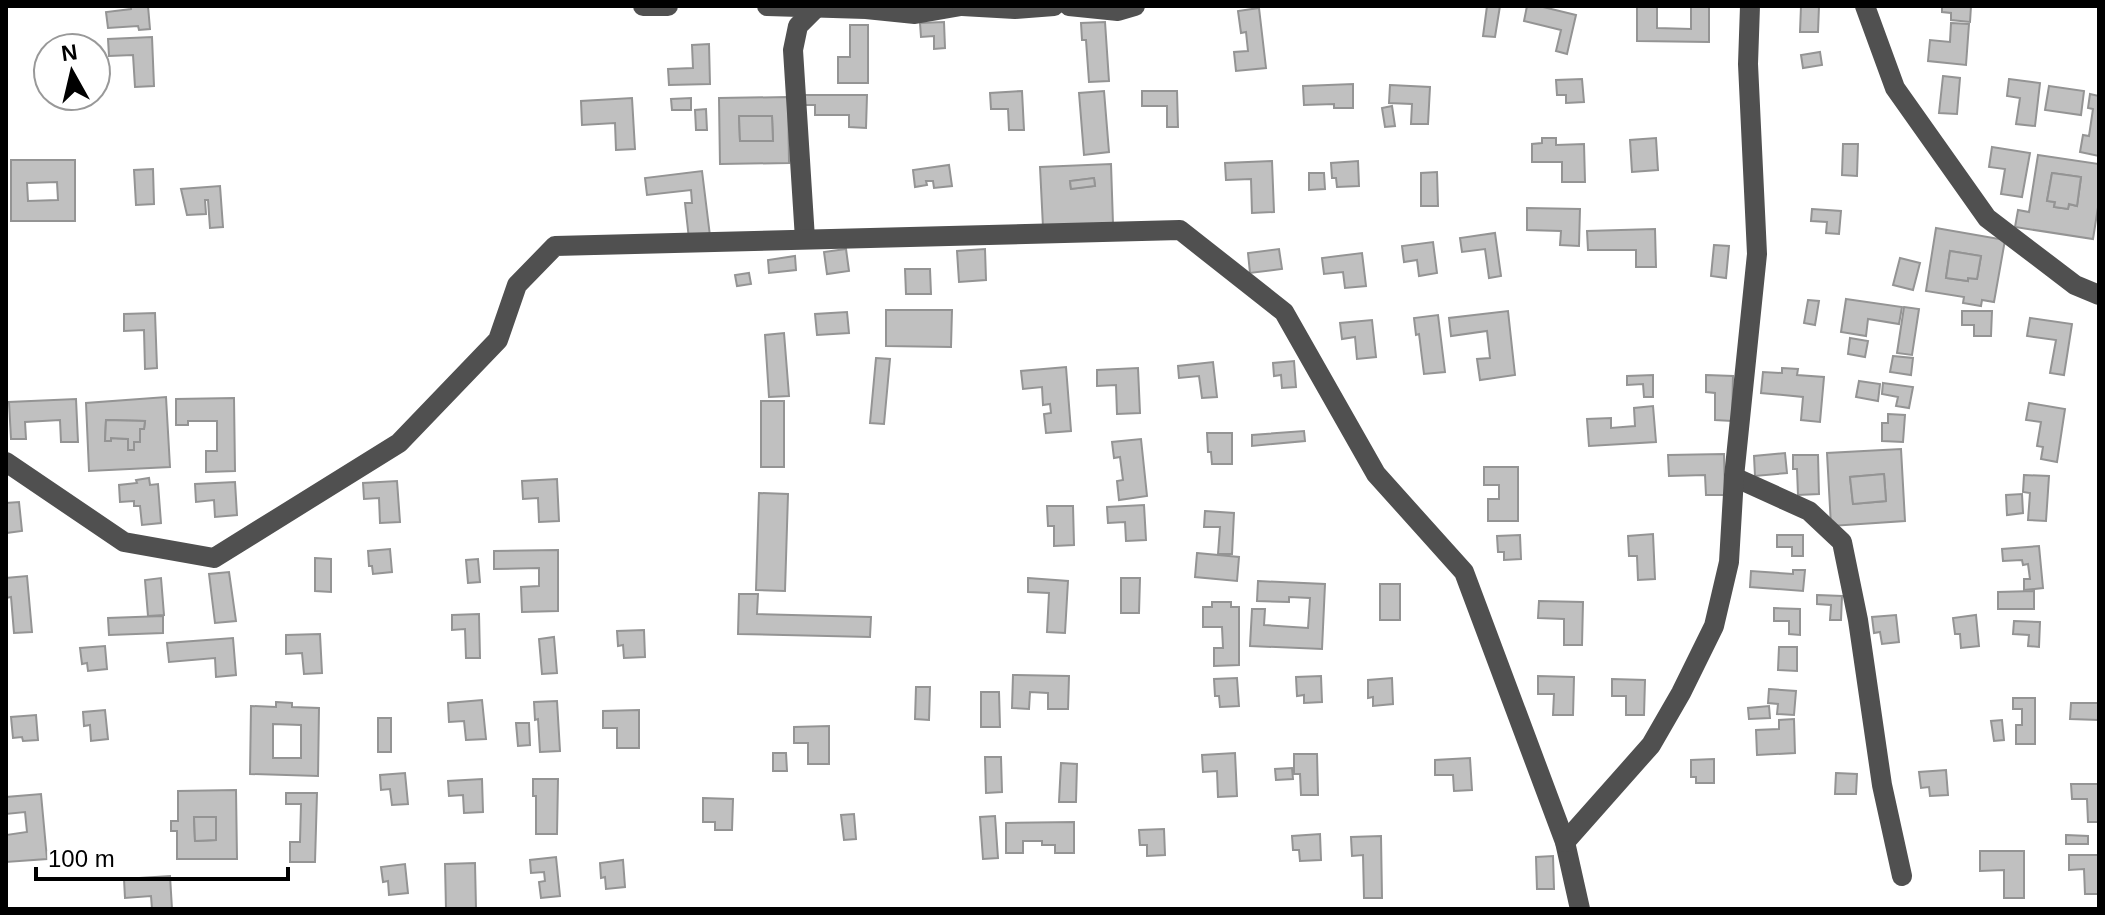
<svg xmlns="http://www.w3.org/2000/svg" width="2105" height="915" font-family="Arial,sans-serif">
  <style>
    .building { fill: #c0c0c0; stroke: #949494; stroke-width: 2; fill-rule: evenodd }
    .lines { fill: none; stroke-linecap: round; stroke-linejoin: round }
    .minor { stroke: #505050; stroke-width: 20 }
  </style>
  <rect width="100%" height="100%" fill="#fff"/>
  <!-- building -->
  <g class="building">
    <path d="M 131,6 L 148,6 L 150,29 L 139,30 L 138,26 L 108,28 L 106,12 L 131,9 Z"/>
    <path d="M 1487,6 L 1500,6 L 1495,37 L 1483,36 Z"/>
    <path d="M 1527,6 L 1539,6 L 1576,15 L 1567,54 L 1556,51 L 1561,30 L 1524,21 Z"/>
    <path d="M 1637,6 L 1657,6 L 1657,28 L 1691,29 L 1691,6 L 1709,6 L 1709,42 L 1637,41 Z"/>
    <path d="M 1801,6 L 1819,6 L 1818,32 L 1800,32 Z"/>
    <path d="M 1942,6 L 1971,6 L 1970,22 L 1951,20 L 1951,13 L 1942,12 Z"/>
    <path d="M 1259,8 L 1266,68 L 1236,71 L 1234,52 L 1248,51 L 1246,32 L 1241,33 L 1238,11 Z"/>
    <path d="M 944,22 L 945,48 L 934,49 L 934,36 L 921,37 L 920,23 Z"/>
    <path d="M 1105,22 L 1109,81 L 1089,82 L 1086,40 L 1082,40 L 1081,23 Z"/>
    <path d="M 1951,23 L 1969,24 L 1966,65 L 1928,61 L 1930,40 L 1950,42 Z"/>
    <path d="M 850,25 L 868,25 L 868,83 L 838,83 L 838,57 L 850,57 Z"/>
    <path d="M 152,37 L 154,86 L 135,87 L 133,55 L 109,56 L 108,39 Z"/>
    <path d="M 709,44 L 710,84 L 669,85 L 668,69 L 693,68 L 692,45 Z"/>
    <path d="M 1820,52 L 1822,65 L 1803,68 L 1801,55 Z"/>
    <path d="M 1943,76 L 1960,78 L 1957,114 L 1939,113 Z"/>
    <path d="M 1582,79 L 1584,102 L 1566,103 L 1566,95 L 1557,95 L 1556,80 Z"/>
    <path d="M 2009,79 L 2040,83 L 2035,126 L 2016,124 L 2020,98 L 2007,96 Z"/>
    <path d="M 1353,84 L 1353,108 L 1334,108 L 1334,104 L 1304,105 L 1303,86 Z"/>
    <path d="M 1390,85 L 1430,87 L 1428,124 L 1411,124 L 1412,104 L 1389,103 Z"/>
    <path d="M 2049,86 L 2084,91 L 2081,115 L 2045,110 Z"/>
    <path d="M 1022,91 L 1024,130 L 1009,130 L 1008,109 L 991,109 L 990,93 Z"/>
    <path d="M 1104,91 L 1109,152 L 1084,155 L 1079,93 Z"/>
    <path d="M 1142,91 L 1177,91 L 1178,127 L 1167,127 L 1167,106 L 1142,106 Z"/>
    <path d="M 2090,94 L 2099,96 L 2099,156 L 2080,152 L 2083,135 L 2089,136 L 2093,109 L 2088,108 Z"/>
    <path d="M 804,95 L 867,95 L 866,128 L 849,127 L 849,115 L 815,115 L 815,105 L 804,105 Z"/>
    <path d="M 788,97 L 789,163 L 720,164 L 719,98 ZM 739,116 L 772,116 L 773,141 L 740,141 Z"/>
    <path d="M 632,98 L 635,149 L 616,150 L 615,123 L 582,125 L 581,101 Z"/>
    <path d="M 691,98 L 691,110 L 672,110 L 671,99 Z"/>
    <path d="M 1392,106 L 1395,126 L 1385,127 L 1382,108 Z"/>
    <path d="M 706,109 L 707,130 L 696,130 L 695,110 Z"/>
    <path d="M 739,116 L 772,116 L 773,141 L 740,141 Z"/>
    <path d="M 1542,138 L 1556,138 L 1556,145 L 1584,144 L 1585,182 L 1562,182 L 1562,162 L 1532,162 L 1532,144 L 1542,143 Z"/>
    <path d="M 1656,138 L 1658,170 L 1632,172 L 1630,140 Z"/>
    <path d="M 1843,144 L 1858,144 L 1857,176 L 1842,175 Z"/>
    <path d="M 1992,147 L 2030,153 L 2022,197 L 2001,194 L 2005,169 L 1989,167 Z"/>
    <path d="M 2038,155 L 2099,164 L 2099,201 L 2093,239 L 2015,227 L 2018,210 L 2029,212 ZM 2052,173 L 2081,177 L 2077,206 L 2069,204 L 2068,209 L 2054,207 L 2055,202 L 2047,201 Z"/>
    <path d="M 11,160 L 75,160 L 75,221 L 11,221 ZM 57,182 L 58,200 L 28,201 L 27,183 Z"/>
    <path d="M 1272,161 L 1274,212 L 1252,213 L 1251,179 L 1226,180 L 1225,163 Z"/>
    <path d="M 1358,161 L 1359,186 L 1337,187 L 1336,178 L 1332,178 L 1331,163 Z"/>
    <path d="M 1111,164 L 1113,224 L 1043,227 L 1040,167 ZM 1094,178 L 1095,186 L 1071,189 L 1070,181 Z"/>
    <path d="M 949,165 L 952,186 L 934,188 L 933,181 L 926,181 L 927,185 L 915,187 L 913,170 Z"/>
    <path d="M 153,169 L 154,204 L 136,205 L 134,170 Z"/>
    <path d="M 702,171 L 710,236 L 689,239 L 685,203 L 692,203 L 691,190 L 647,195 L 645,178 Z"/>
    <path d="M 1437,172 L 1438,206 L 1421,206 L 1421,173 Z"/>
    <path d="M 1309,173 L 1324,173 L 1325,189 L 1309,190 Z"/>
    <path d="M 2052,173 L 2081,177 L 2077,206 L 2069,204 L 2068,209 L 2054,207 L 2055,202 L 2047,201 Z"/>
    <path d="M 1094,178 L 1095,186 L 1071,189 L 1070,181 Z"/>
    <path d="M 220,186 L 223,227 L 210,228 L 208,200 L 205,200 L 206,214 L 187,215 L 181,189 Z"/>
    <path d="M 1527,208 L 1580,209 L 1579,246 L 1560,245 L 1561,231 L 1527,230 Z"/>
    <path d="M 1812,209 L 1841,211 L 1839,234 L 1826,233 L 1827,222 L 1811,221 Z"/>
    <path d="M 1936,228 L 2005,240 L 1994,302 L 1982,300 L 1981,306 L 1963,303 L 1964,297 L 1926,291 ZM 1950,251 L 1981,256 L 1977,279 L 1968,278 L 1968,281 L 1946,278 Z"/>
    <path d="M 1655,229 L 1656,267 L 1636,267 L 1636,250 L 1588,250 L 1587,231 Z"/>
    <path d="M 1495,233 L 1501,276 L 1489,278 L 1485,249 L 1462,252 L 1460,238 Z"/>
    <path d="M 1433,242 L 1437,273 L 1419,276 L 1417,260 L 1404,262 L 1402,246 Z"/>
    <path d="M 1714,245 L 1729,246 L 1726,278 L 1711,276 Z"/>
    <path d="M 846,249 L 849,271 L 827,274 L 824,252 Z"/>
    <path d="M 985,249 L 986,280 L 959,282 L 957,251 Z"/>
    <path d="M 1279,249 L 1282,269 L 1250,273 L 1248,253 Z"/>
    <path d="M 1950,251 L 1981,256 L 1977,279 L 1968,278 L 1968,281 L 1946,278 Z"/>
    <path d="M 1362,253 L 1366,286 L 1345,288 L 1343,272 L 1324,274 L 1322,258 Z"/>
    <path d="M 795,256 L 796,270 L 769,273 L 768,260 Z"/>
    <path d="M 1900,258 L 1920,263 L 1913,290 L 1893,285 Z"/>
    <path d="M 905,269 L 930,269 L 931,294 L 906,294 Z"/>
    <path d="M 749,273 L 751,284 L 737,286 L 735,275 Z"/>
    <path d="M 1846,299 L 1902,307 L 1899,324 L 1868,319 L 1866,336 L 1841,332 Z"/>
    <path d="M 1808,300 L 1819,301 L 1815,325 L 1804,323 Z"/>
    <path d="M 1904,307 L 1919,309 L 1912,355 L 1897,353 Z"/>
    <path d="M 886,310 L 952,310 L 951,347 L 886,346 Z"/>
    <path d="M 1508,311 L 1515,375 L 1480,380 L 1477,359 L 1490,358 L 1487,331 L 1451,336 L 1449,318 Z"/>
    <path d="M 1962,311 L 1992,311 L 1991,336 L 1974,336 L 1974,325 L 1962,325 Z"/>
    <path d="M 847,312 L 849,333 L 817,335 L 815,314 Z"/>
    <path d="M 155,313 L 157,368 L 145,369 L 144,330 L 124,331 L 124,314 Z"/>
    <path d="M 1438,315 L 1445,372 L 1424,374 L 1419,334 L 1416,335 L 1414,318 Z"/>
    <path d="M 2030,318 L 2072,324 L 2064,375 L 2050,373 L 2056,340 L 2027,336 Z"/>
    <path d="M 1372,320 L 1376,357 L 1357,359 L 1355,337 L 1342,339 L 1340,323 Z"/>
    <path d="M 784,333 L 789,396 L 769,397 L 765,335 Z"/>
    <path d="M 1850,338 L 1868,341 L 1865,357 L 1848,354 Z"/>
    <path d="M 1893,356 L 1913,358 L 1911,375 L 1890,372 Z"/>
    <path d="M 876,358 L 890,359 L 884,424 L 870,423 Z"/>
    <path d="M 1294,361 L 1296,387 L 1282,388 L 1281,375 L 1274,376 L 1273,363 Z"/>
    <path d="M 1213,362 L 1217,397 L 1202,398 L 1199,376 L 1179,378 L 1178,366 Z"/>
    <path d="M 1066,367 L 1071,431 L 1046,433 L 1044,414 L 1051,413 L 1050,404 L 1043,405 L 1042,387 L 1023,389 L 1021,371 Z"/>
    <path d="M 1138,368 L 1140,413 L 1117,414 L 1116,385 L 1097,386 L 1097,370 Z"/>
    <path d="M 1782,368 L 1798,369 L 1797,375 L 1824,377 L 1820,422 L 1801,420 L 1803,397 L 1761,393 L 1763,372 L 1782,373 Z"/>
    <path d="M 1653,375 L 1653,397 L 1644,397 L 1643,384 L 1627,385 L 1627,376 Z"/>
    <path d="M 1706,375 L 1733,376 L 1732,421 L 1715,420 L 1715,393 L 1706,392 Z"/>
    <path d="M 1859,381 L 1880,384 L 1878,401 L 1856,397 Z"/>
    <path d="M 1883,383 L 1913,387 L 1909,408 L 1896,406 L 1898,397 L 1882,394 Z"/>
    <path d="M 166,397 L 170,467 L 89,471 L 86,403 ZM 106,420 L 145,421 L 144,429 L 140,429 L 140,442 L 134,442 L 134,450 L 128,450 L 128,439 L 111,438 L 111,441 L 105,441 Z"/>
    <path d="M 234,398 L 235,471 L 206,472 L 206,451 L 217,451 L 217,421 L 188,421 L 188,425 L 176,425 L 176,399 Z"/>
    <path d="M 76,399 L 78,442 L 61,442 L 60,420 L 25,422 L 26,439 L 11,439 L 9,402 Z"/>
    <rect x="761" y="401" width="23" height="66"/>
    <path d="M 2029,403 L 2065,409 L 2057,462 L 2041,459 L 2043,447 L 2037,446 L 2041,422 L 2026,420 Z"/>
    <path d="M 1653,406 L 1656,442 L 1589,446 L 1587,419 L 1611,418 L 1611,428 L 1635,426 L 1634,408 Z"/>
    <path d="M 1888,414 L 1905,415 L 1903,442 L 1882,441 L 1882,423 L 1888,423 Z"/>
    <path d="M 106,420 L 145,421 L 144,429 L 140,429 L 140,442 L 134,442 L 134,450 L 128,450 L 128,439 L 111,438 L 111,441 L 105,441 Z"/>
    <path d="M 1304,431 L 1305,441 L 1252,446 L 1252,435 Z"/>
    <path d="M 1207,433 L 1232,433 L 1232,464 L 1212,464 L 1211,452 L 1208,452 Z"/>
    <path d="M 1141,439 L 1147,496 L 1119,500 L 1117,481 L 1123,480 L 1120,457 L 1114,458 L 1112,442 Z"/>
    <path d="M 1901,449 L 1905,521 L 1831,526 L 1827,453 ZM 1884,474 L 1886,501 L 1853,504 L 1850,477 Z"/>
    <path d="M 1785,453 L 1787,473 L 1755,476 L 1754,456 Z"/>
    <path d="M 1724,454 L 1725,495 L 1706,495 L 1705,475 L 1669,476 L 1668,455 Z"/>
    <path d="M 1793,455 L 1818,455 L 1819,494 L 1798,495 L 1797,469 L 1793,469 Z"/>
    <path d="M 1484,467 L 1518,467 L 1518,521 L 1488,521 L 1488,499 L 1499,499 L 1499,485 L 1484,485 Z"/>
    <path d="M 1884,474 L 1886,501 L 1853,504 L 1850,477 Z"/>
    <path d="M 2024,475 L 2049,476 L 2046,521 L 2028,520 L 2030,493 L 2023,492 Z"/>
    <path d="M 149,478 L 150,485 L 158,484 L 161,523 L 142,525 L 140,506 L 134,506 L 134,501 L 120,502 L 119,485 L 137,483 L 136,480 Z"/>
    <path d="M 557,479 L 559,521 L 539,522 L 538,498 L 523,499 L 522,481 Z"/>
    <path d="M 397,481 L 400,522 L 380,523 L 379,498 L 364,499 L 363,483 Z"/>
    <path d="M 235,482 L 237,515 L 215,517 L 214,500 L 196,502 L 195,484 Z"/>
    <path d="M 759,493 L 788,494 L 785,591 L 756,590 Z"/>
    <path d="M 2022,494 L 2023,513 L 2007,515 L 2006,495 Z"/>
    <path d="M 19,502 L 22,531 L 6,533 L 6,503 Z"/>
    <path d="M 1144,505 L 1146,540 L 1126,541 L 1125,522 L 1108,523 L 1107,507 Z"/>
    <path d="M 1047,506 L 1073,506 L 1074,545 L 1054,546 L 1054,526 L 1048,526 Z"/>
    <path d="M 1205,511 L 1234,513 L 1232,554 L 1218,554 L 1220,527 L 1204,527 Z"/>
    <path d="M 1653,534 L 1655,579 L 1638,580 L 1637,556 L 1629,556 L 1628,536 Z"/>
    <path d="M 1520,535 L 1521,559 L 1504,560 L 1504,552 L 1498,552 L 1497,536 Z"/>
    <path d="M 1777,535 L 1803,535 L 1803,556 L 1792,556 L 1792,547 L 1777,547 Z"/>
    <path d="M 2039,546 L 2043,588 L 2024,590 L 2024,579 L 2030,579 L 2028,564 L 2023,565 L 2022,560 L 2003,561 L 2002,549 Z"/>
    <path d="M 390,549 L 392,572 L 373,574 L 372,566 L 369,566 L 368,551 Z"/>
    <path d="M 558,550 L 558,611 L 522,612 L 521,587 L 539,586 L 539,568 L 494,569 L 494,551 Z"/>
    <path d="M 1197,553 L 1239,557 L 1237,581 L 1195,577 Z"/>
    <path d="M 315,558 L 331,559 L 331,592 L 315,591 Z"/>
    <path d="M 478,559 L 480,582 L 468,583 L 466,560 Z"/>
    <path d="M 1793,570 L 1805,570 L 1803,591 L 1750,587 L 1751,571 L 1793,574 Z"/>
    <path d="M 229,572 L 236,621 L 215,623 L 209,574 Z"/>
    <path d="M 27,576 L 32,632 L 14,633 L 11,597 L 6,598 L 6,578 Z"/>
    <path d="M 161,578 L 164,615 L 148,616 L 145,580 Z"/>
    <path d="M 1028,578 L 1068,581 L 1065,633 L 1047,632 L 1049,593 L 1028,592 Z"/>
    <path d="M 1121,578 L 1140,578 L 1139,613 L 1121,613 Z"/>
    <path d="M 1258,581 L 1325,584 L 1322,649 L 1250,646 L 1252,609 L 1265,609 L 1264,625 L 1308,628 L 1310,598 L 1289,597 L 1289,602 L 1257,601 Z"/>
    <rect x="1380" y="584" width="20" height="36"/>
    <path d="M 2034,591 L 2034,609 L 1998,609 L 1998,592 Z"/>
    <path d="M 739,594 L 758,594 L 757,614 L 871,617 L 870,637 L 738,634 Z"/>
    <path d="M 1817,595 L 1842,596 L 1841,620 L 1830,620 L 1831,605 L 1817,604 Z"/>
    <path d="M 1539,601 L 1583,602 L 1582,645 L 1564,645 L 1564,619 L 1538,618 Z"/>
    <path d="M 1212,602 L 1231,602 L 1231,607 L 1239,607 L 1239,665 L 1214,666 L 1214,648 L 1223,648 L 1222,627 L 1203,627 L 1203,607 L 1212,607 Z"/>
    <path d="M 1774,608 L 1800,609 L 1800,635 L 1789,634 L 1789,621 L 1774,621 Z"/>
    <path d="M 479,614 L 480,658 L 466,658 L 465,629 L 452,630 L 452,615 Z"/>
    <path d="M 1896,615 L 1899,642 L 1882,644 L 1880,632 L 1874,633 L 1872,617 Z"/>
    <path d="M 1976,615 L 1979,646 L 1961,648 L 1960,634 L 1955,634 L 1953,618 Z"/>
    <path d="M 163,616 L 163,633 L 109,635 L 108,618 Z"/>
    <path d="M 2014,621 L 2040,622 L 2039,647 L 2028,646 L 2029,635 L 2013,634 Z"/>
    <path d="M 644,630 L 645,657 L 624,658 L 623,645 L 618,646 L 617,631 Z"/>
    <path d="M 320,634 L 322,673 L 304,674 L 302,653 L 286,654 L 286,635 Z"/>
    <path d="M 554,637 L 557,673 L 542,674 L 539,639 Z"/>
    <path d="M 233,638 L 236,675 L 216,677 L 215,658 L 169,662 L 167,643 Z"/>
    <path d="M 105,646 L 107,669 L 88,671 L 87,663 L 82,664 L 80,648 Z"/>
    <path d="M 1779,647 L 1797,647 L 1797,671 L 1778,670 Z"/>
    <path d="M 1013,675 L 1069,676 L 1068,709 L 1048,709 L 1048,693 L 1030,692 L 1029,709 L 1012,708 Z"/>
    <path d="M 1321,676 L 1322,702 L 1304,703 L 1304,695 L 1297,696 L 1296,677 Z"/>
    <path d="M 1538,676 L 1574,677 L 1573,715 L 1553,715 L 1554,694 L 1538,694 Z"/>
    <path d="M 1237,678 L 1239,706 L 1220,707 L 1219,696 L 1215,696 L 1214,679 Z"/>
    <path d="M 1392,678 L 1393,704 L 1373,706 L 1373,697 L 1368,698 L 1368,680 Z"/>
    <path d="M 1612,679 L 1645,680 L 1644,715 L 1626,715 L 1626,696 L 1612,696 Z"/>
    <path d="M 916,687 L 930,687 L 929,720 L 915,719 Z"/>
    <path d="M 1769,689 L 1796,691 L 1794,715 L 1777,714 L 1778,704 L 1768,703 Z"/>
    <path d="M 981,692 L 999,692 L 1000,727 L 981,727 Z"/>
    <path d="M 2013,698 L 2035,698 L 2035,744 L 2016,744 L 2016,725 L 2022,725 L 2022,709 L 2013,709 Z"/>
    <path d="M 482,700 L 486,739 L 466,740 L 464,721 L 449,722 L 448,703 Z"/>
    <path d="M 557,701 L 560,751 L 540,752 L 538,719 L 535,720 L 534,702 Z"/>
    <path d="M 276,702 L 292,703 L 292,707 L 319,708 L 318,776 L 250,774 L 251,706 L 276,707 ZM 273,724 L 301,725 L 301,758 L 273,758 Z"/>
    <path d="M 2071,703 L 2099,703 L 2099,720 L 2070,719 Z"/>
    <path d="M 1769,706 L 1770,718 L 1749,719 L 1748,708 Z"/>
    <path d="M 105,710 L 108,739 L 91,741 L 90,725 L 84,726 L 83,712 Z"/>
    <path d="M 639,710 L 639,748 L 617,748 L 617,728 L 603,728 L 603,711 Z"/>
    <path d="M 36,715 L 38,740 L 23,741 L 22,737 L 13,738 L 11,717 Z"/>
    <rect x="378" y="718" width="13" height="34"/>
    <path d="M 1794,719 L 1795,753 L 1757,755 L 1756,730 L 1779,729 L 1779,720 Z"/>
    <path d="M 2002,720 L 2004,740 L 1994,741 L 1991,721 Z"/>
    <path d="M 516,723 L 529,723 L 530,745 L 518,746 Z"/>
    <path d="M 829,726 L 829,764 L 808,764 L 808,743 L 794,743 L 794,727 Z"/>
    <path d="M 773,753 L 786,753 L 787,771 L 773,771 Z"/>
    <path d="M 1235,753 L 1237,796 L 1218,797 L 1217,771 L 1203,772 L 1202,755 Z"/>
    <path d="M 1294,754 L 1317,754 L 1318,795 L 1301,795 L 1300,774 L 1294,774 Z"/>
    <path d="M 985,757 L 1001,757 L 1002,792 L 986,793 Z"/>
    <path d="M 1470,758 L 1472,790 L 1454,791 L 1453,775 L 1435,775 L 1435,760 Z"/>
    <path d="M 1714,759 L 1714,783 L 1696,783 L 1696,777 L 1691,777 L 1691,760 Z"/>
    <path d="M 1061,763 L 1077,764 L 1076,802 L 1059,802 Z"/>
    <path d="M 1292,768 L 1293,779 L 1276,780 L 1275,769 Z"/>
    <path d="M 1946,770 L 1948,795 L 1930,796 L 1929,787 L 1921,788 L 1919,772 Z"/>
    <path d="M 405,773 L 408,804 L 392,805 L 390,789 L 381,790 L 380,775 Z"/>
    <path d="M 1836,773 L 1857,774 L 1856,794 L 1835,794 Z"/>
    <path d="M 482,779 L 483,812 L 464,813 L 463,795 L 449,796 L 448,781 Z"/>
    <path d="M 533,779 L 558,779 L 557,834 L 536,834 L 536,796 L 533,796 Z"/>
    <path d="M 2071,784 L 2099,784 L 2099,822 L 2088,822 L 2087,799 L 2072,799 Z"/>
    <path d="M 236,790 L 237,859 L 177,859 L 177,831 L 171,831 L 171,821 L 178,821 L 178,791 ZM 194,817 L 216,817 L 216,840 L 195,841 Z"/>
    <path d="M 286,793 L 317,793 L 315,862 L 290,862 L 290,842 L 300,842 L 301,804 L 286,804 Z"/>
    <path d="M 41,794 L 47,859 L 6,862 L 6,835 L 27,832 L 25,812 L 6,814 L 6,797 Z"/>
    <path d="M 703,798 L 733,799 L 732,830 L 715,830 L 715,822 L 703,822 Z"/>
    <path d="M 854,814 L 856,839 L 844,840 L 841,815 Z"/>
    <path d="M 995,816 L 998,858 L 983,859 L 980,817 Z"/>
    <path d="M 194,817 L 216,817 L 216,840 L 195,841 Z"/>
    <path d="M 1074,822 L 1074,853 L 1055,853 L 1055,845 L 1042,845 L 1042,841 L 1023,841 L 1023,853 L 1006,853 L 1006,823 Z"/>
    <path d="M 1164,829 L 1165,855 L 1147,856 L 1147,845 L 1140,845 L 1139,830 Z"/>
    <path d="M 1320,834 L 1321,860 L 1300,861 L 1299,850 L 1293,850 L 1292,836 Z"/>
    <path d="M 2066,835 L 2088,836 L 2088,844 L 2066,844 Z"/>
    <path d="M 1381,836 L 1382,898 L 1364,898 L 1363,855 L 1352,856 L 1351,837 Z"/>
    <path d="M 1980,851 L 2024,851 L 2024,898 L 2004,898 L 2004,870 L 1980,871 Z"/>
    <path d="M 2069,855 L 2099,855 L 2099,894 L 2085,894 L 2084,869 L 2069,870 Z"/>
    <path d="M 1553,856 L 1554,889 L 1537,889 L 1536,857 Z"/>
    <path d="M 556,857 L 560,896 L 541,898 L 539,882 L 545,881 L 544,872 L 531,873 L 530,860 Z"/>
    <path d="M 623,860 L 625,887 L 606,889 L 605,877 L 601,878 L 600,863 Z"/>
    <path d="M 475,863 L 476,909 L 446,909 L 445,864 Z"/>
    <path d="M 405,864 L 408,893 L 389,895 L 388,881 L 383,882 L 381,867 Z"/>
    <path d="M 170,876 L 172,909 L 152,909 L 151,896 L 125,898 L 124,879 Z"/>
  </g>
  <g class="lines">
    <!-- minor -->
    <g class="minor">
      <path d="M 643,6 L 668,6"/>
      <path d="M 767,6 L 866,9 L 915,14 L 961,6"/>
      <path d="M 962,6 L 1015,9 L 1054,6"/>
      <path d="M 1069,6 L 1118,11 L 1135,6"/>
      <path d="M 1865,6 L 1895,88 L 1987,218 L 2075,285 L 2099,295"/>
      <path d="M 805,239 L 793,50 L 798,26 L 818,6"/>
      <path d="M 6,462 L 124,542 L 214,558 L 399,443 L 498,340 L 517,285 L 555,246 L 1180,230 L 1284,312 L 1376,474 L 1464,572 L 1565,842 L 1580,909"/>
      <path d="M 1734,477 L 1809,511 L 1842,542 L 1858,620 L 1882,785 L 1902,876"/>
      <path d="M 1565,842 L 1651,745 L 1681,693 L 1714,626 L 1729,562 L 1734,477 L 1757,254 L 1748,64 L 1750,6"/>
    </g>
  </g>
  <!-- border -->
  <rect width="2105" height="915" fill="none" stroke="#000000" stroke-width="16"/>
  <!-- north arrow -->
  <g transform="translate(72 72) rotate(352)"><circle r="38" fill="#ffffff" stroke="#999999" stroke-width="2"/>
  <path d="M0-6L14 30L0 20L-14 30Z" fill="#000000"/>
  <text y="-12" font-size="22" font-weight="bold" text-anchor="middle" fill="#000000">N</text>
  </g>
  <!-- scale -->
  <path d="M36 867v12h252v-12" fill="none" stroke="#000000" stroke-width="4"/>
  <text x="48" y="867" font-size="24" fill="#000000" stroke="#ffffff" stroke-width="6" paint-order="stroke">100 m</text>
</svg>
